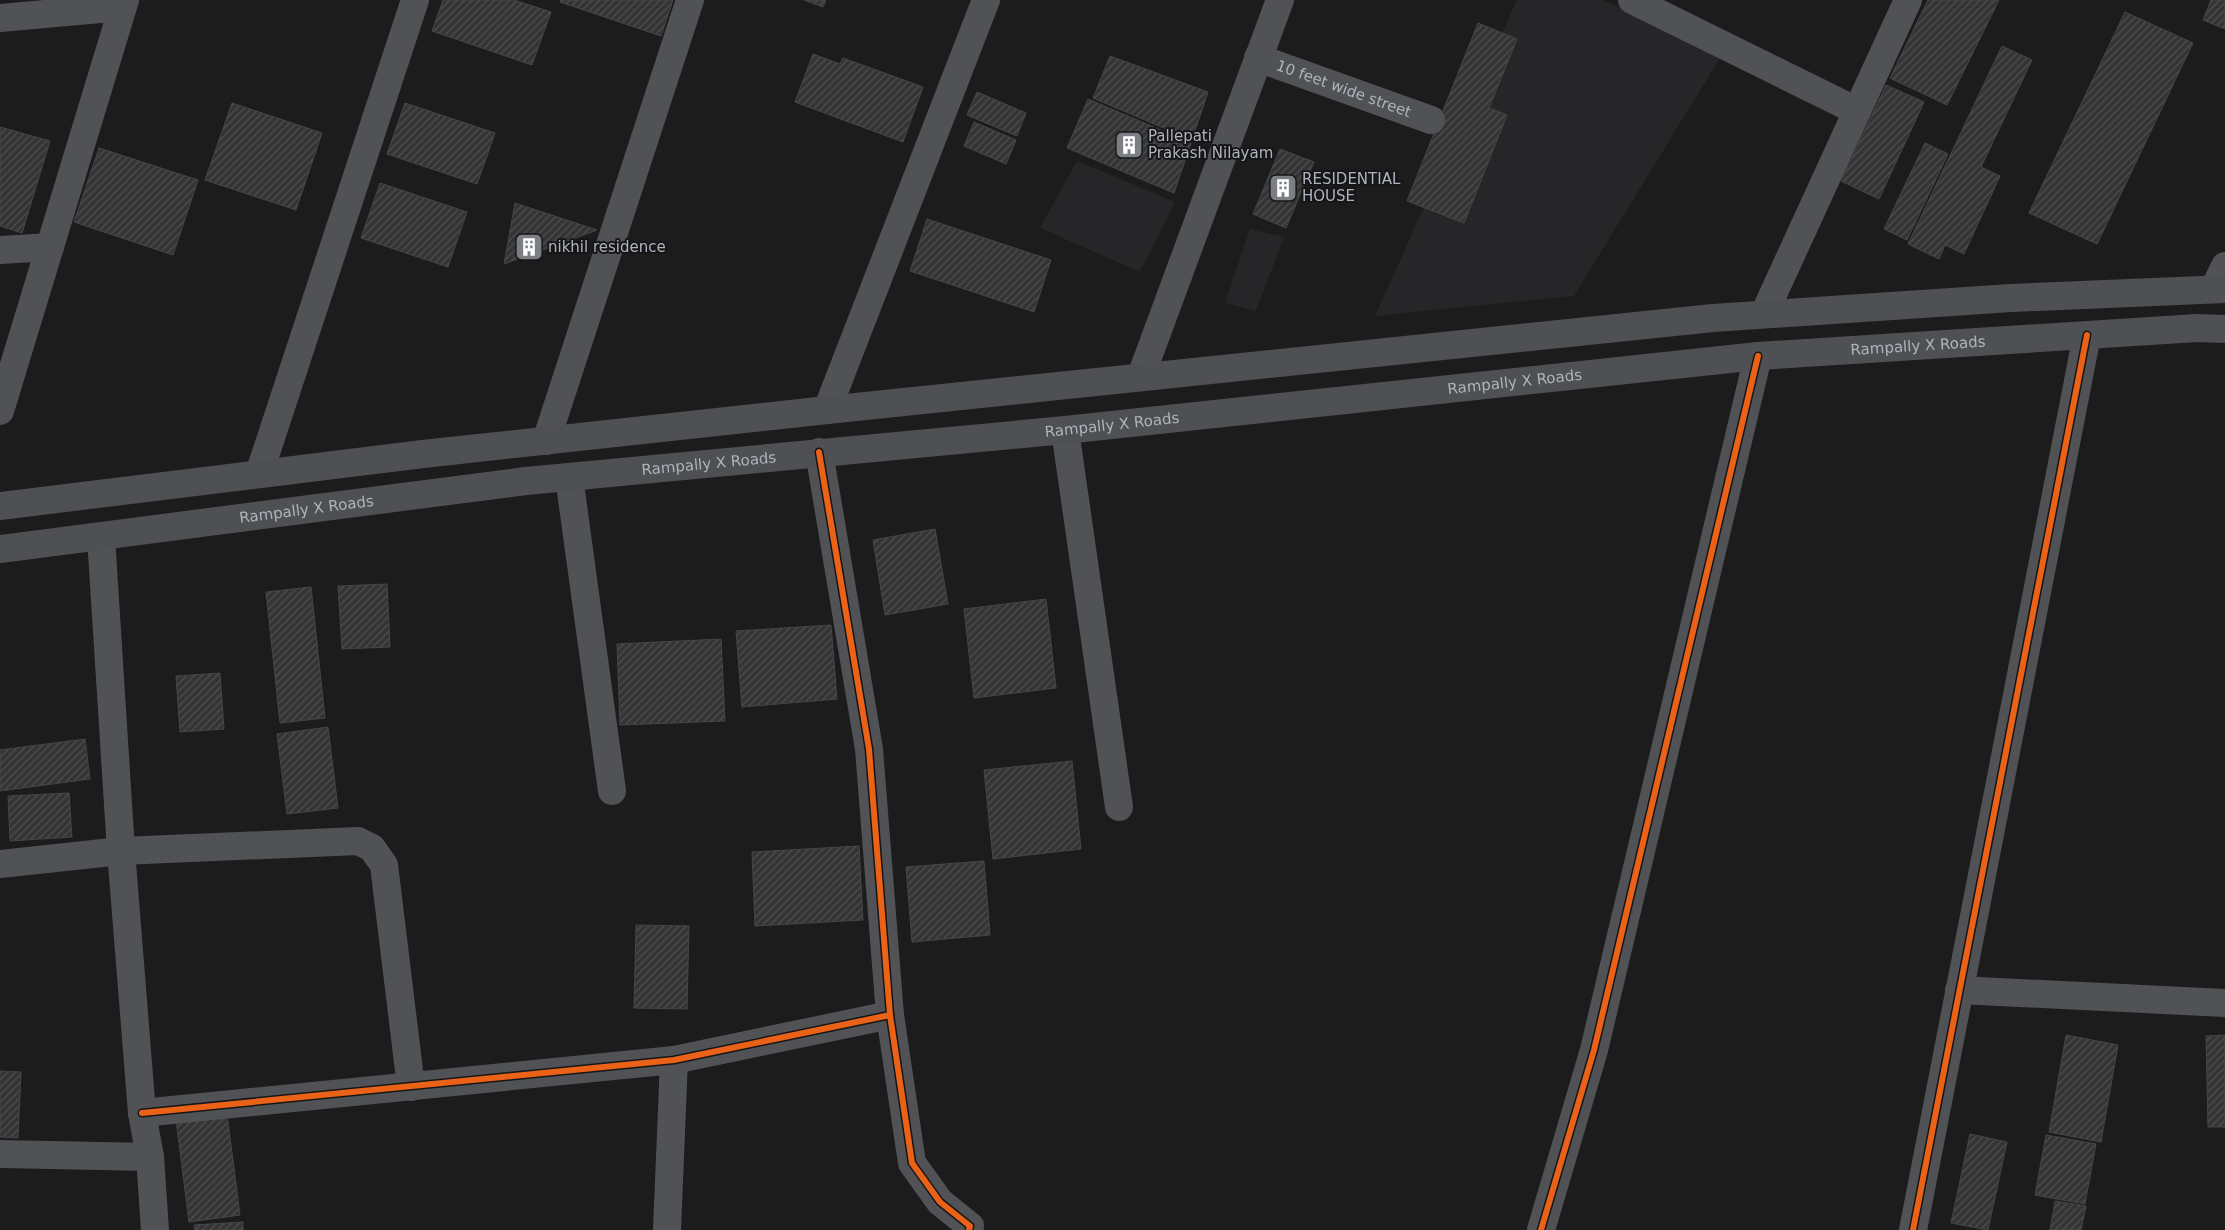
<svg xmlns="http://www.w3.org/2000/svg" width="2225" height="1230" font-family="'DejaVu Sans',sans-serif">
  <style>
    .built { fill: #262628 }
    .building { fill: url(#building-hatch); stroke: #444648 }
    .lines { fill: none; stroke-linecap: round; stroke-linejoin: round }
    .minor { stroke: #505255; stroke-width: 28 }
    .secondary { stroke: #4f5053; stroke-width: 28 }
    .cycleway-casing { stroke: #161618; stroke-width: 9 }
    .cycleway { stroke: #ea6118; stroke-width: 6 }
    .labels { text-anchor: middle; dominant-baseline: central; stroke-width: 4; stroke-linejoin: round; paint-order: stroke }
    .street-label { font-size: 15px; fill: #aeb4bc; stroke: #161618 }
    .poi-label { font-size: 15px; fill: #aeb4bc; stroke: #161618; text-anchor: start }
  </style>
  <defs>
    <pattern id="building-hatch" width="6" height="6" patternUnits="userSpaceOnUse" patternTransform="scale(1.25)"><rect width="6" height="6" fill="#343434"/><path d="M-1 1l2-2M0 6l6-6M5 7l2-2" fill="none" stroke="#4f4f4f"/></pattern>
  </defs>
  <rect width="100%" height="100%" fill="#1c1c1c"/>
  <!-- built -->
  <g class="built">
    <path d="M 1517,0 L 1602,0 L 1723,53 L 1574,296 L 1375,316 Z"/>
    <path d="M 1077,161 L 1175,202 L 1140,272 L 1040,228 Z"/>
    <path d="M 1250,229 L 1284,237 L 1256,311 L 1225,303 Z"/>
  </g>
  <!-- building -->
  <g class="building">
    <path d="M 443,0 L 514,0 L 551,12 L 532,65 L 432,31 Z"/>
    <path d="M 561,0 L 673,0 L 661,36 L 560,2 Z"/>
    <path d="M 804,0 L 826,0 L 823,7 Z"/>
    <path d="M 1928,0 L 1999,0 L 1947,105 L 1890,78 Z"/>
    <path d="M 2211,0 L 2225,0 L 2225,29 L 2203,20 Z"/>
    <path d="M 2125,12 L 2193,43 L 2097,244 L 2029,213 Z"/>
    <path d="M 1478,23 L 1517,39 L 1489,108 L 1507,115 L 1464,223 L 1407,201 Z"/>
    <path d="M 2002,46 L 2032,60 L 1981,167 L 2000,176 L 1964,254 L 1945,245 L 1939,259 L 1908,244 Z"/>
    <path d="M 813,54 L 840,64 L 843,58 L 923,87 L 903,142 L 795,102 Z"/>
    <path d="M 1110,56 L 1208,92 L 1192,140 L 1093,98 Z"/>
    <path d="M 1886,85 L 1924,102 L 1879,199 L 1841,181 Z"/>
    <path d="M 977,92 L 1026,113 L 1017,136 L 967,115 Z"/>
    <path d="M 1088,99 L 1191,143 L 1174,193 L 1067,148 Z"/>
    <path d="M 232,103 L 322,133 L 296,210 L 205,180 Z"/>
    <path d="M 405,103 L 495,133 L 477,184 L 387,154 Z"/>
    <path d="M 974,122 L 1016,140 L 1006,164 L 964,146 Z"/>
    <path d="M 0,127 L 50,141 L 22,233 L 0,226 Z"/>
    <path d="M 1925,143 L 1948,154 L 1907,240 L 1884,229 Z"/>
    <path d="M 99,148 L 198,180 L 173,255 L 74,222 Z"/>
    <path d="M 1280,149 L 1314,162 L 1286,228 L 1253,214 Z"/>
    <path d="M 380,183 L 467,212 L 448,267 L 361,238 Z"/>
    <path d="M 515,203 L 597,230 L 504,264 Z"/>
    <path d="M 927,219 L 1051,260 L 1034,312 L 910,271 Z"/>
    <path d="M 935,529 L 948,604 L 885,615 L 873,540 Z"/>
    <path d="M 387,584 L 390,647 L 342,649 L 338,586 Z"/>
    <path d="M 311,587 L 325,718 L 280,723 L 266,592 Z"/>
    <path d="M 1046,599 L 1056,688 L 974,698 L 964,609 Z"/>
    <path d="M 831,625 L 837,699 L 742,707 L 736,631 Z"/>
    <path d="M 721,639 L 725,721 L 620,725 L 617,644 Z"/>
    <path d="M 220,673 L 224,729 L 180,732 L 176,676 Z"/>
    <path d="M 328,727 L 338,808 L 287,814 L 277,734 Z"/>
    <path d="M 85,739 L 90,779 L 0,791 L 0,750 Z"/>
    <path d="M 1072,761 L 1081,849 L 993,859 L 984,770 Z"/>
    <path d="M 69,793 L 72,837 L 10,841 L 8,796 Z"/>
    <path d="M 859,846 L 863,920 L 755,926 L 752,852 Z"/>
    <path d="M 984,861 L 990,935 L 912,942 L 906,867 Z"/>
    <path d="M 636,925 L 689,926 L 687,1009 L 634,1008 Z"/>
    <path d="M 2066,1035 L 2118,1045 L 2101,1142 L 2049,1132 Z"/>
    <path d="M 2225,1035 L 2225,1127 L 2208,1127 L 2206,1036 Z"/>
    <path d="M 0,1071 L 21,1072 L 18,1138 L 0,1137 Z"/>
    <path d="M 227,1114 L 240,1215 L 189,1222 L 176,1120 Z"/>
    <path d="M 1970,1134 L 2007,1142 L 1988,1230 L 1951,1223 Z"/>
    <path d="M 2046,1135 L 2096,1144 L 2085,1204 L 2035,1195 Z"/>
    <path d="M 2055,1201 L 2086,1206 L 2081,1230 L 2050,1230 Z"/>
    <path d="M 243,1222 L 243,1230 L 195,1230 L 194,1225 Z"/>
  </g>
  <g class="lines">
    <!-- minor -->
    <g class="minor">
      <path d="M 1632,0 L 1857,111"/>
      <path d="M 0,18 L 122,7"/>
      <path id="s1" d="M 1258,58 L 1431,120"/>
      <path d="M 0,250 L 50,247"/>
      <path d="M 2214,289 L 2225,266"/>
      <path d="M 1764,314 L 1908,0"/>
      <path d="M 1141,376 L 1280,0"/>
      <path d="M 827,410 L 986,0"/>
      <path d="M 0,411 L 125,0"/>
      <path d="M 1065,430 L 1119,807"/>
      <path d="M 546,441 L 690,0"/>
      <path d="M 819,452 L 869,749 L 890,1015 L 912,1163 L 940,1202 L 970,1226 L 969,1230"/>
      <path d="M 259,474 L 415,0"/>
      <path d="M 569,477 L 612,791"/>
      <path d="M 101,537 L 121,851 L 142,1113 L 150,1157 L 155,1230"/>
      <path d="M 0,864 L 121,851 L 358,841 L 372,848 L 384,865 L 411,1087"/>
      <path d="M 1959,990 L 2225,1003"/>
      <path d="M 142,1113 L 674,1060 L 890,1015"/>
      <path d="M 0,1154 L 150,1157"/>
      <path d="M 667,1230 L 674,1060"/>
      <path d="M 1541,1230 L 1594,1050 L 1758,356"/>
      <path d="M 1913,1230 L 2087,335"/>
    </g>
    <!-- secondary -->
    <g class="secondary">
      <path d="M 0,506 L 423,454 L 827,410 L 1713,318 L 2011,298 L 2225,289"/>
      <path id="s2" d="M 0,549 L 526,481 L 1065,430 L 1758,356 L 2197,328 L 2225,329"/>
    </g>
    <defs>
      <g id="cycleway">
        <path d="M 819,452 L 869,749 L 890,1015 L 912,1163 L 940,1202 L 970,1226 L 969,1230"/>
        <path d="M 142,1113 L 674,1060 L 890,1015"/>
        <path d="M 1541,1230 L 1594,1050 L 1758,356"/>
        <path d="M 1913,1230 L 2087,335"/>
      </g>
    </defs>
    <!-- cycleway casing -->
    <use href="#cycleway" class="cycleway-casing"/>
    <!-- cycleway -->
    <use href="#cycleway" class="cycleway"/>
  </g>
  <!-- icons -->
  <defs>
    <symbol id="building-square" viewBox="-11 -11 22 22"><rect x="-9" y="-9" width="18" height="18" rx="4" fill="#7b7f84" stroke="#161618"/><path d="M-4-6H4V6H1V3H-1V6H-4ZM-2.5-4.3h1.7v1.8h-1.7ZM.8-4.3h1.7v1.8H.8ZM-2.5-1h1.7V.8h-1.7ZM.8-1h1.7V.8H.8Z" fill="#fff"/></symbol>
  </defs>
  <g fill-rule="evenodd">
    <use href="#building-square" x="1113" y="129" width="32" height="32"/>
    <use href="#building-square" x="1267" y="172" width="32" height="32"/>
    <use href="#building-square" x="513" y="231" width="32" height="32"/>
  </g>
  <g class="labels">
    <!-- street labels -->
    <g class="street-label">
      <text stroke="none"><textPath href="#s1" startOffset="91">10 feet wide street</textPath></text>
      <text stroke="none"><textPath href="#s2" startOffset="1929">Rampally X Roads</textPath></text>
      <text stroke="none"><textPath href="#s2" startOffset="1524">Rampally X Roads</textPath></text>
      <text stroke="none"><textPath href="#s2" startOffset="1119">Rampally X Roads</textPath></text>
      <text stroke="none"><textPath href="#s2" startOffset="714">Rampally X Roads</textPath></text>
      <text stroke="none"><textPath href="#s2" startOffset="309">Rampally X Roads</textPath></text>
    </g>
    <!-- poi labels -->
    <g class="poi-label">
      <text x="1148" y="136">Pallepati<tspan x="1148" dy="17">Prakash Nilayam</tspan></text>
      <text x="1302" y="179">RESIDENTIAL<tspan x="1302" dy="17">HOUSE</tspan></text>
      <text x="548" y="247">nikhil residence</text>
    </g>
  </g>
</svg>
